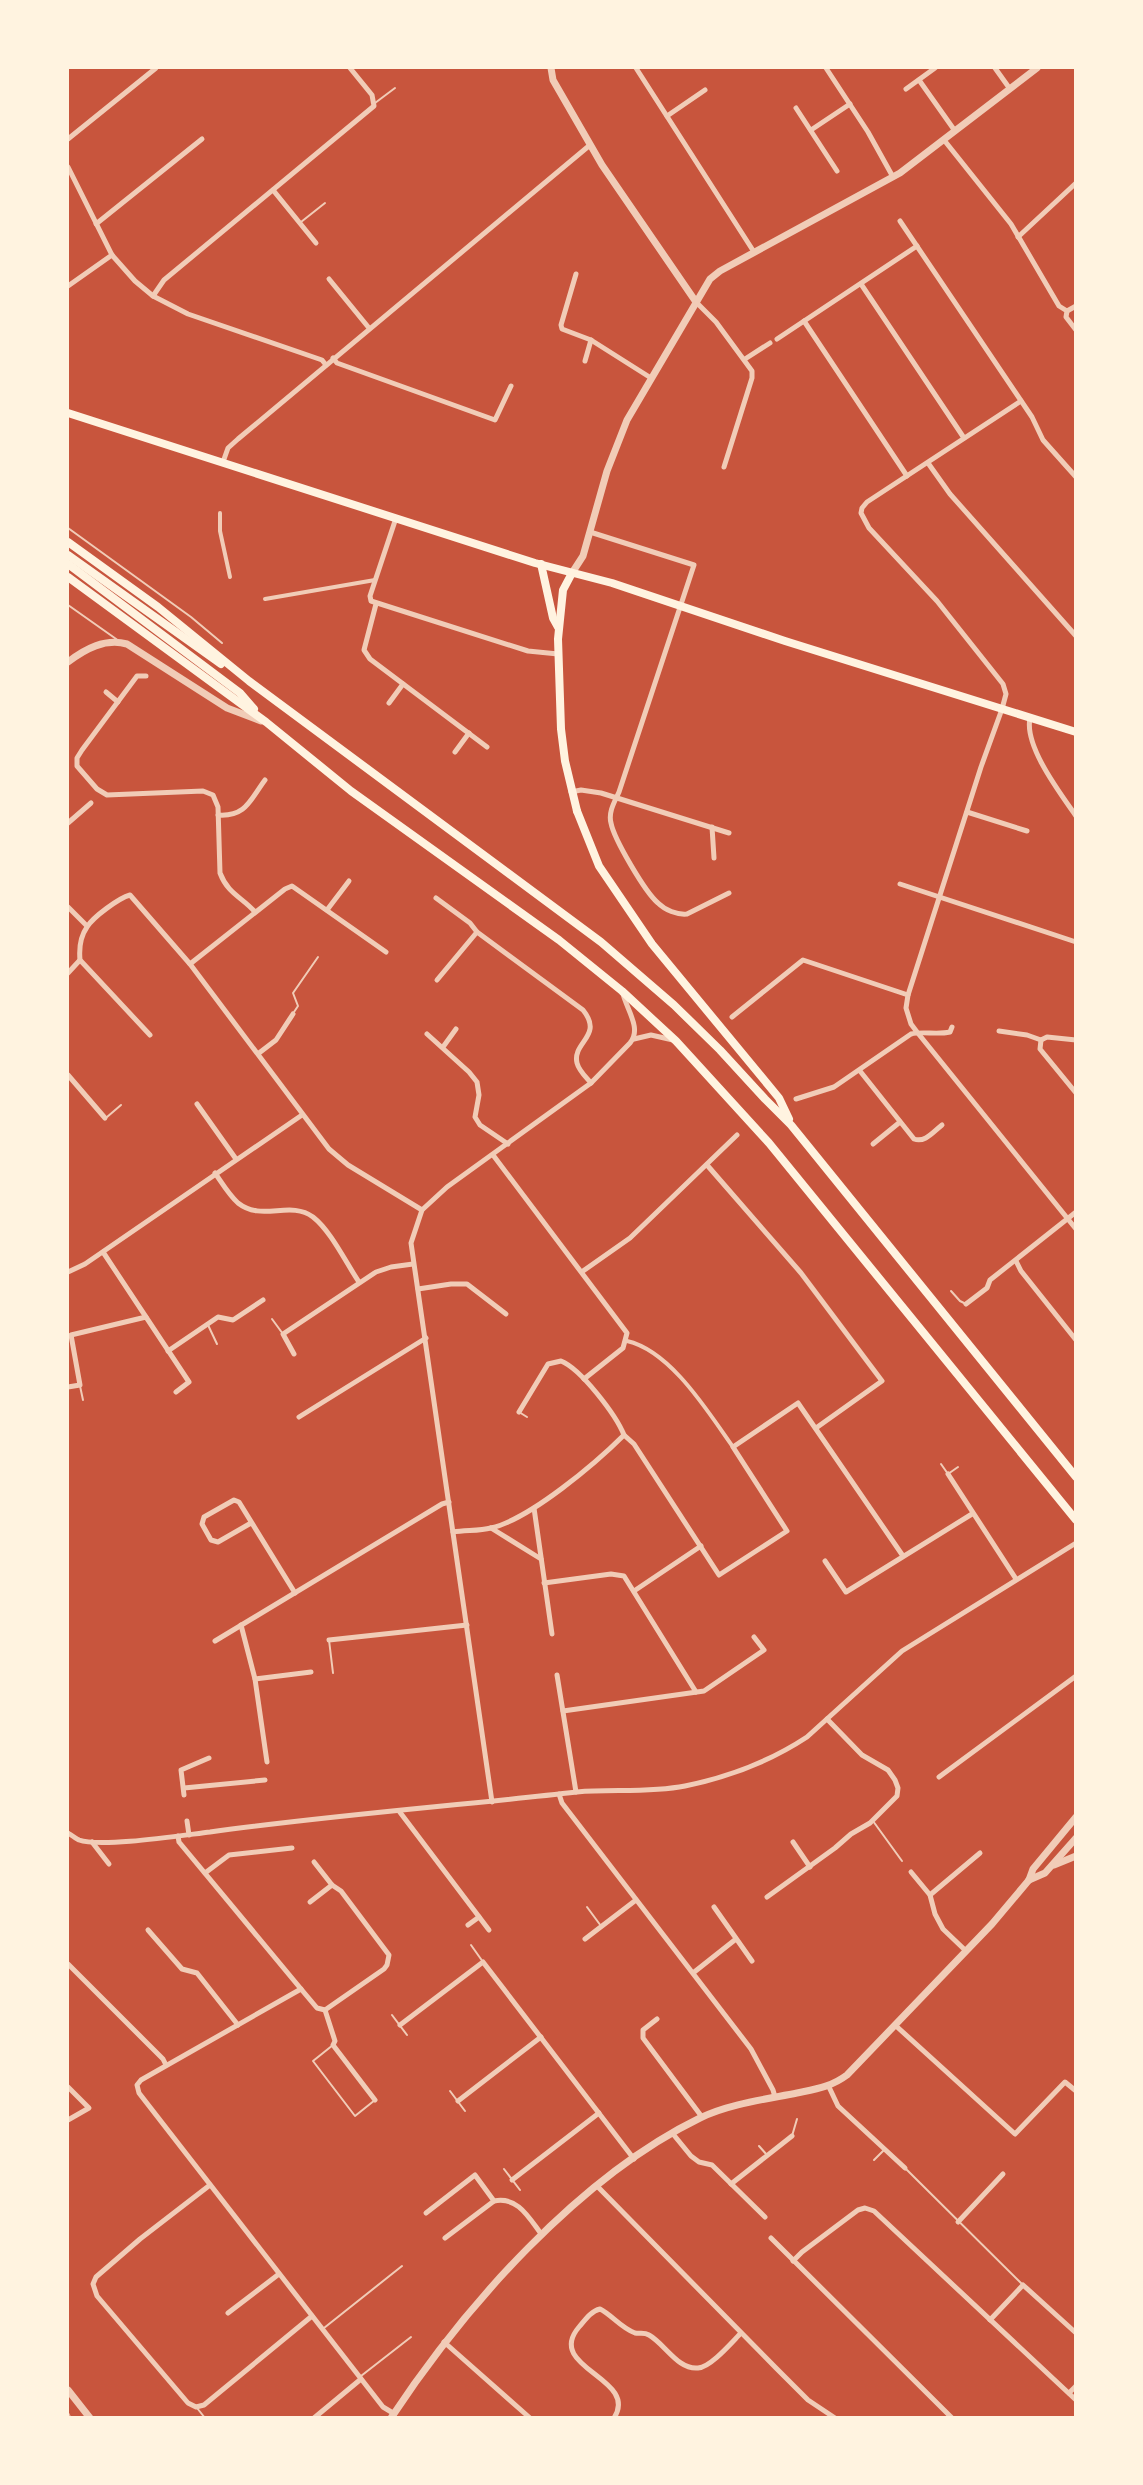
<svg xmlns="http://www.w3.org/2000/svg" width="1143" height="2485" font-family="'Golos Text',sans-serif">
  <style>
    .lines { fill: none; stroke-linecap: round; stroke-linejoin: round }
    .service { stroke: #f1ccb7; stroke-width: 2 }
    .pedestrian { stroke: #f1ccb7; stroke-width: 4 }
    .minor { stroke: #f1ccb7; stroke-width: 5 }
    .tertiary { stroke: #f1ccb7; stroke-width: 7 }
    .primary { stroke: #fff3e0; stroke-width: 8 }
    .trunk { stroke: #fff3e0; stroke-width: 8 }
    .rail { stroke: #e9b49f; stroke-width: 3 }
  </style>
  <rect width="100%" height="100%" fill="#c8553d"/>
  <g class="lines">
    <!-- service -->
    <g class="service">
      <path d="M 375,103 L 395,88"/>
      <path d="M 301,222 L 325,203"/>
      <path d="M 68,528 L 191,617 L 222,643"/>
      <path d="M 68,605 L 119,641"/>
      <path d="M 294,1012 L 298,1006 L 293,993 L 318,957"/>
      <path d="M 107,1117 L 121,1105"/>
      <path d="M 951,1291 L 960,1301 L 966,1304"/>
      <path d="M 272,1319 L 283,1334"/>
      <path d="M 208,1325 L 217,1344"/>
      <path d="M 80,1386 L 83,1400"/>
      <path d="M 519,1412 L 527,1417"/>
      <path d="M 941,1464 L 948,1474 L 958,1467"/>
      <path d="M 329,1640 L 333,1673"/>
      <path d="M 873,1821 L 902,1861"/>
      <path d="M 587,1907 L 601,1926"/>
      <path d="M 471,1945 L 483,1962"/>
      <path d="M 392,2015 L 407,2035"/>
      <path d="M 333,2045 L 313,2061 L 355,2116 L 375,2100"/>
      <path d="M 450,2091 L 465,2111"/>
      <path d="M 792,2136 L 797,2119"/>
      <path d="M 759,2146 L 767,2155"/>
      <path d="M 874,2160 L 885,2149"/>
      <path d="M 905,2168 L 1022,2284"/>
      <path d="M 504,2169 L 520,2190"/>
      <path d="M 324,2328 L 402,2266"/>
      <path d="M 361,2376 L 411,2337"/>
      <path d="M 197,2408 L 205,2418"/>
    </g>
    <!-- pedestrian -->
    <g class="pedestrian">
      <path d="M 220,513 L 220,531 L 230,577"/>
      <path d="M 265,599 L 375,580"/>
      <path d="M 627,1341 C 671,1351 708,1412 733,1447"/>
    </g>
    <!-- minor -->
    <g class="minor">
      <path d="M 636,68 L 754,252"/>
      <path d="M 826,68 L 868,132 L 893,177"/>
      <path d="M 995,68 L 1010,89"/>
      <path d="M 919,80 L 955,131"/>
      <path d="M 906,89 L 935,68"/>
      <path d="M 796,108 L 837,171"/>
      <path d="M 667,116 L 705,90"/>
      <path d="M 811,130 L 850,104"/>
      <path d="M 68,139 L 156,68"/>
      <path d="M 944,140 L 1011,224 L 1059,306 L 1067,311 L 1066,317 L 1076,330"/>
      <path d="M 68,167 L 112,255 L 135,281 L 153,296 L 188,314 L 322,360 L 326,365"/>
      <path d="M 273,190 L 316,243"/>
      <path d="M 900,221 L 1032,417 L 1043,440 L 1076,477"/>
      <path d="M 96,224 L 202,139"/>
      <path d="M 1018,237 L 1076,183"/>
      <path d="M 576,274 L 561,325 L 562,329 L 591,340 L 651,378"/>
      <path d="M 329,279 L 369,328"/>
      <path d="M 861,284 L 964,438"/>
      <path d="M 68,286 L 112,255"/>
      <path d="M 153,296 L 164,280 L 374,106 L 372,95 L 350,68"/>
      <path d="M 696,302 L 716,322 L 752,371 L 752,378 L 724,467"/>
      <path d="M 1067,311 L 1076,306"/>
      <path d="M 804,321 L 907,476"/>
      <path d="M 777,339 L 917,246"/>
      <path d="M 333,358 L 337,363 L 495,420 L 511,386"/>
      <path d="M 745,359 L 770,343"/>
      <path d="M 585,361 L 591,340"/>
      <path d="M 1021,401 L 867,502 L 862,508 L 861,513 L 869,528 L 937,601 L 1003,684 L 1006,694 L 1002,709 L 981,767 L 908,995 L 906,1008 L 911,1024 L 917,1032 L 1076,1229"/>
      <path d="M 223,462 L 228,448 L 238,439 L 590,145"/>
      <path d="M 928,463 L 950,494 L 1076,636"/>
      <path d="M 396,518 L 370,596 L 371,601 L 528,651 L 558,654"/>
      <path d="M 590,532 L 694,565 L 619,792 C 615,801 608,812 611,823 C 614,839 645,892 658,903 C 665,910 677,915 687,914 L 729,893"/>
      <path d="M 376,604 L 364,650 L 370,659 L 487,747"/>
      <path d="M 146,676 L 137,676 L 82,750 L 77,758 L 77,766 L 97,789 L 107,795 L 203,791 L 213,795 L 218,807 L 220,873 C 228,894 242,897 255,912"/>
      <path d="M 106,692 L 118,702"/>
      <path d="M 389,703 L 403,684"/>
      <path d="M 1030,718 C 1024,746 1060,793 1076,816"/>
      <path d="M 455,752 L 469,733"/>
      <path d="M 571,792 L 581,790 L 601,793 L 729,833"/>
      <path d="M 967,812 L 1027,831"/>
      <path d="M 218,815 C 246,817 250,800 265,780"/>
      <path d="M 68,823 L 91,803"/>
      <path d="M 712,827 L 714,858"/>
      <path d="M 900,884 L 1076,942"/>
      <path d="M 436,898 L 470,923 L 477,932 L 583,1010 C 604,1036 572,1042 577,1063 C 579,1071 586,1077 591,1083"/>
      <path d="M 68,907 L 87,926"/>
      <path d="M 327,910 L 349,881"/>
      <path d="M 190,964 L 285,889 L 292,886 L 386,952"/>
      <path d="M 68,973 L 80,960"/>
      <path d="M 437,980 L 477,932"/>
      <path d="M 732,1017 L 803,960 L 908,995"/>
      <path d="M 999,1031 L 1027,1035 L 1041,1040 L 1047,1037 L 1076,1040"/>
      <path d="M 427,1034 L 469,1072 L 477,1082 L 479,1095 L 475,1117 L 480,1125 L 508,1144"/>
      <path d="M 150,1035 L 80,960 C 79,949 80,937 87,927 C 93,917 119,898 130,895 L 190,964 L 329,1149 L 348,1165 L 422,1210"/>
      <path d="M 634,1039 L 651,1035 L 673,1040"/>
      <path d="M 1041,1040 L 1040,1049 L 1076,1093"/>
      <path d="M 443,1047 L 456,1029"/>
      <path d="M 259,1053 L 276,1040 L 293,1014"/>
      <path d="M 860,1071 L 914,1139 C 925,1143 933,1132 942,1125"/>
      <path d="M 68,1075 L 105,1118"/>
      <path d="M 796,1099 L 834,1087 L 911,1034 C 922,1031 937,1035 950,1032 L 952,1027"/>
      <path d="M 197,1104 L 236,1159"/>
      <path d="M 873,1144 L 900,1122"/>
      <path d="M 493,1155 L 627,1333 L 623,1348 L 584,1379"/>
      <path d="M 707,1165 L 801,1273 L 882,1381 L 816,1428"/>
      <path d="M 215,1173 C 222,1183 229,1195 238,1203 C 262,1222 290,1200 313,1217 C 331,1231 346,1263 359,1282"/>
      <path d="M 103,1252 L 189,1382 L 176,1392"/>
      <path d="M 1016,1261 L 1021,1271 L 1076,1340"/>
      <path d="M 583,1271 L 630,1238 L 737,1135"/>
      <path d="M 68,1272 L 85,1264 L 302,1115"/>
      <path d="M 418,1289 L 451,1284 L 467,1284 L 506,1314"/>
      <path d="M 966,1304 L 987,1288 L 990,1280 L 1076,1212"/>
      <path d="M 168,1351 L 218,1317 L 233,1320 L 263,1300"/>
      <path d="M 294,1354 L 283,1334 L 376,1272 L 391,1267 L 413,1264"/>
      <path d="M 68,1387 L 80,1385 L 71,1335 L 146,1317"/>
      <path d="M 299,1417 L 426,1338"/>
      <path d="M 624,1435 L 634,1444 L 719,1575 L 787,1531 L 733,1447 L 798,1403 L 903,1556"/>
      <path d="M 948,1474 L 1016,1579"/>
      <path d="M 534,1508 L 552,1634"/>
      <path d="M 251,1523 L 218,1542 L 211,1540 L 202,1524 L 204,1517 L 234,1500 L 239,1502 L 295,1593"/>
      <path d="M 491,1528 L 541,1559"/>
      <path d="M 453,1532 C 466,1530 479,1531 491,1528 C 530,1519 596,1463 624,1435 C 616,1415 581,1369 561,1361 L 548,1364 L 519,1412"/>
      <path d="M 825,1561 L 846,1592 L 972,1514"/>
      <path d="M 544,1583 L 611,1574 L 624,1576 L 696,1692"/>
      <path d="M 634,1591 L 701,1546"/>
      <path d="M 241,1625 L 255,1679 L 267,1762"/>
      <path d="M 329,1640 L 467,1625"/>
      <path d="M 215,1641 L 442,1504 L 449,1502"/>
      <path d="M 557,1675 L 576,1792"/>
      <path d="M 255,1679 L 311,1672"/>
      <path d="M 563,1711 L 704,1691 L 764,1650 L 754,1637"/>
      <path d="M 939,1777 L 1076,1676"/>
      <path d="M 184,1788 L 265,1780"/>
      <path d="M 559,1794 L 562,1803 L 751,2049 L 773,2090 L 775,2097"/>
      <path d="M 184,1795 L 181,1770 L 209,1758"/>
      <path d="M 492,1802 L 411,1243 L 422,1210 L 447,1187 L 591,1083 L 630,1043 C 642,1029 627,1010 623,994"/>
      <path d="M 399,1811 L 489,1930"/>
      <path d="M 187,1821 L 189,1835"/>
      <path d="M 68,1833 C 71,1835 75,1838 79,1840 C 101,1848 184,1835 210,1832 C 332,1815 454,1806 577,1792 C 612,1789 650,1793 685,1786 C 729,1777 769,1762 807,1737 L 902,1651 L 1076,1543"/>
      <path d="M 178,1836 L 179,1842 L 301,1989 L 317,2008 L 325,2010 L 335,2041 L 333,2045 L 375,2100"/>
      <path d="M 92,1842 L 109,1864"/>
      <path d="M 793,1842 L 810,1867"/>
      <path d="M 314,1862 L 332,1885 L 341,1891 L 389,1955 L 387,1965 L 384,1969 L 325,2010"/>
      <path d="M 911,1872 L 930,1895 L 935,1914 L 943,1929 L 966,1951"/>
      <path d="M 205,1873 L 229,1855 L 292,1848"/>
      <path d="M 930,1895 L 980,1853"/>
      <path d="M 767,1897 L 835,1848 L 851,1834 L 870,1823 L 897,1796 L 898,1788 L 895,1780 L 888,1770 L 862,1755 L 827,1719"/>
      <path d="M 310,1902 L 332,1885"/>
      <path d="M 714,1907 L 752,1961"/>
      <path d="M 468,1925 L 479,1917"/>
      <path d="M 148,1930 L 182,1969 L 197,1973 L 238,2025"/>
      <path d="M 585,1939 L 636,1900"/>
      <path d="M 68,1964 L 163,2059 L 166,2065"/>
      <path d="M 693,1973 L 736,1939"/>
      <path d="M 301,1989 L 141,2080 L 137,2085 L 139,2093 L 383,2407 L 393,2413"/>
      <path d="M 657,2019 L 643,2030 L 643,2038 L 702,2117"/>
      <path d="M 400,2025 L 483,1962 L 634,2159"/>
      <path d="M 895,2025 L 1015,2134 L 1065,2082 L 1076,2091"/>
      <path d="M 68,2087 L 89,2108 L 68,2120"/>
      <path d="M 829,2087 L 838,2106 L 905,2168"/>
      <path d="M 458,2101 L 541,2037"/>
      <path d="M 673,2134 L 691,2156 L 699,2162 L 712,2165 L 765,2217"/>
      <path d="M 512,2180 L 599,2113"/>
      <path d="M 731,2184 L 792,2136"/>
      <path d="M 210,2185 L 140,2239 L 96,2277 L 93,2284 L 97,2296 L 188,2403 L 196,2407 L 204,2405 L 312,2316"/>
      <path d="M 597,2186 L 777,2369 L 808,2400 L 835,2418"/>
      <path d="M 426,2213 L 475,2175 L 494,2201"/>
      <path d="M 958,2222 L 1003,2174"/>
      <path d="M 445,2238 L 494,2201 C 518,2196 529,2218 542,2235"/>
      <path d="M 771,2238 L 952,2418"/>
      <path d="M 793,2261 L 802,2252 L 858,2210 L 865,2208 L 874,2211 L 1076,2400"/>
      <path d="M 228,2313 L 279,2274"/>
      <path d="M 990,2320 L 1023,2285 L 1076,2333"/>
      <path d="M 444,2342 L 530,2418"/>
      <path d="M 1069,2393 L 1076,2386"/>
      <path d="M 314,2418 L 361,2379"/>
      <path d="M 614,2418 C 640,2378 544,2368 579,2327 C 585,2320 591,2311 600,2309 C 612,2315 621,2328 635,2333 C 640,2334 644,2332 649,2335 C 665,2344 678,2370 698,2368 C 711,2367 732,2342 741,2333"/>
    </g>
    <!-- tertiary -->
    <g class="tertiary">
      <path d="M 551,68 L 553,80 L 602,165 L 696,302"/>
      <path d="M 572,573 L 583,556 L 607,471 L 627,420 L 710,279 L 720,271 L 900,173 L 1037,68"/>
      <path d="M 68,662 C 85,649 105,638 127,644 L 227,708 L 261,721"/>
      <path d="M 1054,1865 L 1076,1856"/>
      <path d="M 1029,1880 L 1045,1873 L 1076,1838"/>
      <path d="M 68,2390 L 90,2418"/>
      <path d="M 391,2418 C 465,2306 579,2177 700,2118 C 728,2104 767,2099 797,2093 C 816,2089 831,2087 847,2075 L 992,1924 L 1029,1880 L 1033,1869 L 1076,1817"/>
    </g>
    <!-- primary -->
    <g class="primary">
      <path d="M 68,413 L 535,563 L 612,583 L 785,641 L 1076,732"/>
      <path d="M 541,564 L 553,618 L 558,627"/>
      <path d="M 572,573 L 563,590 L 558,639 L 561,729 L 565,761 L 577,811"/>
    </g>
    <!-- trunk -->
    <g class="trunk">
      <path d="M 68,542 L 158,607 L 249,681 L 601,942 L 674,1005 L 720,1050 L 765,1099 L 791,1125 L 1076,1477"/>
      <path d="M 68,555 L 221,664"/>
      <path d="M 68,564 L 240,693 L 254,709"/>
      <path d="M 68,577 L 266,722 L 351,791 L 559,940 L 622,991 L 676,1041 L 769,1143 L 1076,1520"/>
      <path d="M 577,811 L 599,866 L 652,944 L 779,1098 L 789,1119"/>
    </g>
    <!-- rail -->
    <path class="rail" d="M 68,2414 L 70,2418"/>
  </g>
  <!-- border -->
  <rect width="1143" height="2485" fill="none" stroke="#fff3e0" stroke-width="138"/>
</svg>
